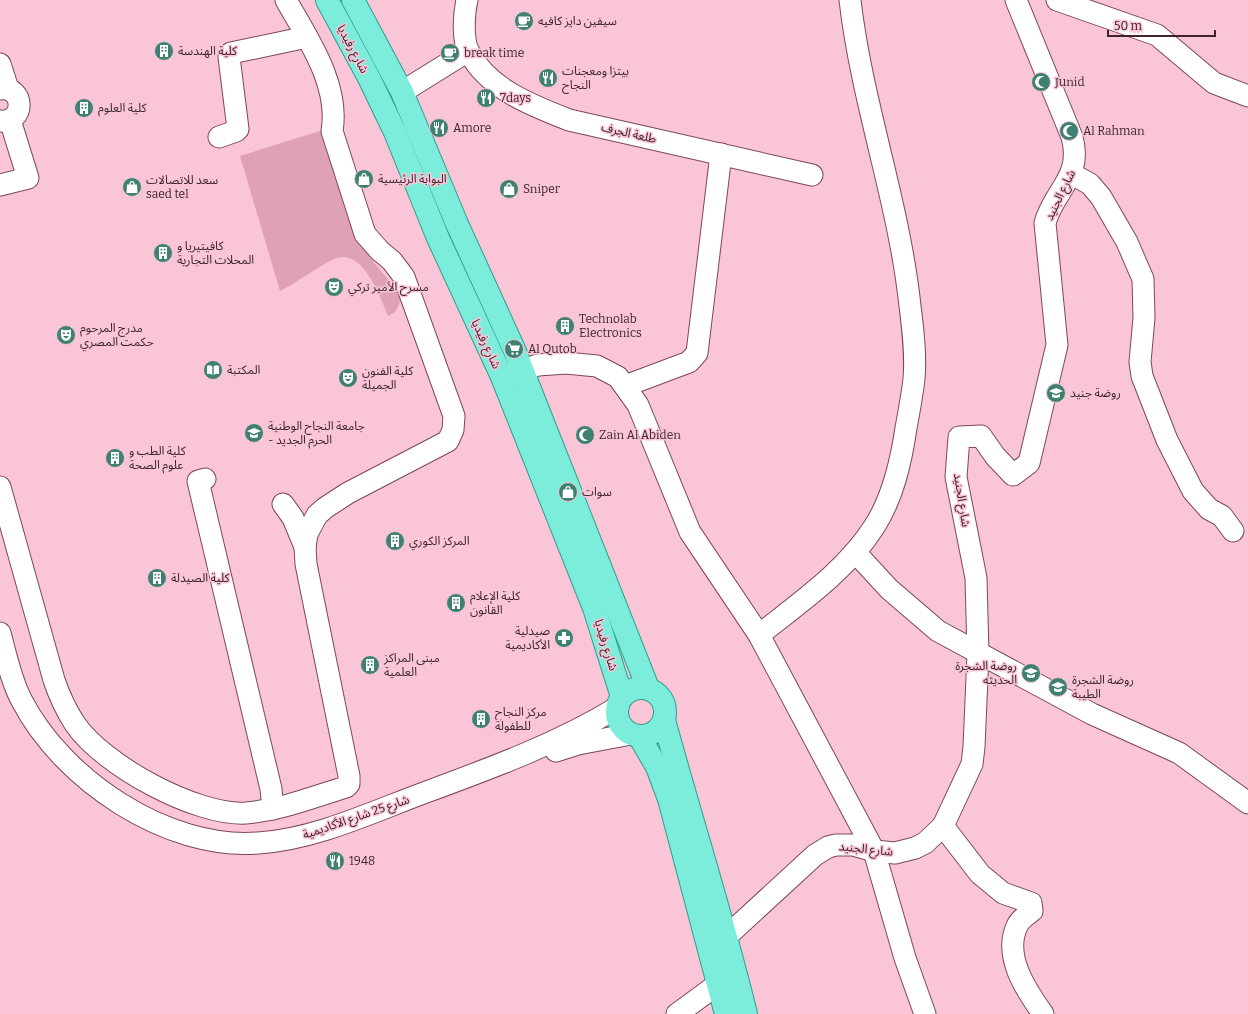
<svg xmlns="http://www.w3.org/2000/svg" width="1248" height="1014" font-family="Bitter,'Noto Sans Arabic',serif">
  <style>
    .green { fill: #dfa1b5 }
    .lines { fill: none; stroke-linecap: round; stroke-linejoin: round }
    .minor-casing { stroke: #7e465b; stroke-width: 23 }
    .major-casing { stroke: #2c9e8e; stroke-width: 24 }
    .minor { stroke: #fff; stroke-width: 21 }
    .major { stroke: #7bedda; stroke-width: 22 }
    .labels { text-anchor: middle; dominant-baseline: central; stroke-width: 3; stroke-linejoin: round; paint-order: stroke }
    .poi-label { font-size: 12px; fill: #3c232c; stroke: #fac5d7; text-anchor: start }
    .street-label { font-size: 12px; fill: #3c232c; stroke: #fac5d7 }
  </style>
  <rect width="100%" height="100%" fill="#fac5d7"/>
  <!-- green -->
  <path class="green" d="M 323,130 L 355,236 L 375,264 L 398,291 L 400,301 L 398,307 L 395,312 L 388,316 C 380,297 362,244 332,260 C 314,269 298,282 280,291 L 240,156 Z"/>
  <g class="lines">
    <defs>
      <g id="minor">
        <path d="M 467,0 C 464,13 462,40 469,52 C 488,89 533,106 569,120 L 812,175"/>
        <path d="M 1057,0 L 1157,35 L 1214,83 L 1248,96"/>
        <path d="M 0,64 L 8,89"/>
        <path d="M 0,89 C 26,86 25,124 0,121"/>
        <path d="M 402,92 L 468,51"/>
        <path d="M 219,137 L 236,131 L 238,129 L 229,57 L 231,53 L 307,37"/>
        <path d="M 1072,174 L 1090,184 L 1101,197 L 1127,242 L 1143,279 L 1144,318 L 1140,362 L 1142,376 L 1167,440 L 1193,491 L 1209,509 L 1222,516 L 1233,531"/>
        <path d="M 0,185 L 28,178 L 10,120"/>
        <path d="M 507,375 L 538,365 L 566,363 L 597,366 L 618,377 L 638,405 L 690,532 L 759,635 L 874,851 L 905,958 L 925,1014"/>
        <path d="M 625,386 L 689,362 L 697,353 L 721,154"/>
        <path d="M 205,479 L 198,481 L 271,789 L 273,809"/>
        <path d="M 0,487 L 54,680 C 59,695 66,710 75,724 C 103,765 196,816 246,813 C 281,810 313,797 346,787 L 349,784 L 349,776 L 306,564 L 305,547 L 307,534 L 317,515 L 325,508 L 348,493 L 448,441 L 453,430 L 454,416 L 404,277 L 392,261 L 380,251 L 365,234 L 332,131 C 340,85 308,39 286,0"/>
        <path d="M 283,504 L 293,518 L 305,547"/>
        <path d="M 855,552 L 889,589 L 938,631 L 1092,714 L 1179,753 L 1248,803"/>
        <path d="M 0,633 C 6,655 11,681 22,701 C 63,780 167,850 258,843 C 317,839 374,811 429,791 C 494,767 559,743 618,707"/>
        <path d="M 759,635 C 799,603 846,571 874,527 C 893,498 901,462 906,428 C 909,412 912,396 914,379 C 916,355 913,330 910,306 C 899,202 862,104 850,0"/>
        <path d="M 556,751 L 578,744 L 631,734"/>
        <path d="M 943,826 L 980,874 L 1003,893 L 1031,903 L 1032,911 C 1026,916 1020,919 1017,926 C 1003,956 1026,990 1043,1014"/>
        <path d="M 727,936 L 815,855 L 828,847 L 836,845 L 853,845 L 874,851 L 895,853 L 915,848 L 925,843 L 943,826 L 972,764 L 974,747 L 978,654 L 976,578 L 956,477 L 959,437 L 981,436 L 995,456 L 1013,475 L 1029,463 L 1057,345 L 1045,223 C 1054,190 1083,177 1072,137 L 1016,0"/>
        <path d="M 677,1014 L 718,984"/>
      </g>
      <g id="major">
        <path d="M 327,0 L 369,78 L 395,132 L 438,238 L 502,377 L 594,608 L 622,697"/>
        <path d="M 353,0 L 402,92 L 457,224 L 514,349 L 648,688"/>
        <circle cx="641" cy="712" r="24"/>
        <path d="M 664,720 C 691,819 722,915 746,1014"/>
        <path d="M 639,736 L 657,767 L 669,799 L 726,1014"/>
      </g>
    </defs>
    <!-- minor casing -->
    <use href="#minor" class="minor-casing"/>
    <!-- major casing -->
    <use href="#major" class="major-casing"/>
    <!-- minor -->
    <use href="#minor" class="minor"/>
    <!-- major -->
    <use href="#major" class="major"/>
  </g>
  <!-- icons -->
  <defs>
    <symbol id="cafe-disc" viewBox="-11 -11 22 22"><circle r="9.5" fill="#3e8071" stroke="#fac5d7"/><path d="M-5.5-4.5H6V0H3Q3 3.5 0 3.5H-2.5Q-5.5 3.5-5.5 0ZM3-3.2v2h1.7v-2ZM-6 4.5H4V6H-6Z" fill="#fff"/></symbol>
    <symbol id="building-disc" viewBox="-11 -11 22 22"><circle r="9.5" fill="#3e8071" stroke="#fac5d7"/><path d="M-4-6H4V6H1V3H-1V6H-4ZM-2.5-4.3h1.7v1.8h-1.7ZM.8-4.3h1.7v1.8H.8ZM-2.5-1h1.7V.8h-1.7ZM.8-1h1.7V.8H.8Z" fill="#fff"/></symbol>
    <symbol id="restaurant-disc" viewBox="-11 -11 22 22"><circle r="9.5" fill="#3e8071" stroke="#fac5d7"/><path d="M-5-6h1v4h1v-4h1v4h1v-4h1v5L-1.5 .5V6h-2V.5L-5-1ZM5-6V6H3V1.5H1.5Q1.5-4 5-6Z" fill="#fff"/></symbol>
    <symbol id="mosque-disc" viewBox="-11 -11 22 22"><circle r="9.5" fill="#3e8071" stroke="#fac5d7"/><path d="M3.5-4.9A6 6 0 1 0 3.5 4.9A5 5 0 1 1 3.5-4.9Z" fill="#fff"/></symbol>
    <symbol id="shop-disc" viewBox="-11 -11 22 22"><circle r="9.5" fill="#3e8071" stroke="#fac5d7"/><path d="M-5-2.5h2.3a2.7 3.5 0 0 1 5.4 0H5L5.5 6h-11ZM-1.5-2.5h3a1.5 2.3 0 0 0-3 0Z" fill="#fff"/></symbol>
    <symbol id="theatre-disc" viewBox="-11 -11 22 22"><circle r="9.5" fill="#3e8071" stroke="#fac5d7"/><path d="M-5-5.5Q0-4 5-5.5V0Q5 5 0 6Q-5 5-5 0ZM-3.3-2.5H-1v1.5H-3.3ZM1-2.5H3.3v1.5H1ZM-2.8 1Q0 5.5 2.8 1Z" fill="#fff"/></symbol>
    <symbol id="supermarket-disc" viewBox="-11 -11 22 22"><circle r="9.5" fill="#3e8071" stroke="#fac5d7"/><path d="M-6-5.5h2.5l.6 2H6L4.5 2H-2.5L-4.4-4H-6ZM-1.5 3.2a1.3 1.3 0 1 0 .1 0ZM3 3.2a1.3 1.3 0 1 0 .1 0Z" fill="#fff"/></symbol>
    <symbol id="library-disc" viewBox="-11 -11 22 22"><circle r="9.5" fill="#3e8071" stroke="#fac5d7"/><path d="M-6-4Q-3-5.5-.7-3.5V5Q-3 3-6 4ZM6-4Q3-5.5 .7-3.5V5Q3 3 6 4Z" fill="#fff"/></symbol>
    <symbol id="school-disc" viewBox="-11 -11 22 22"><circle r="9.5" fill="#3e8071" stroke="#fac5d7"/><path d="M0-5L7-2L0 1L-7-2ZM-4 1L0 2.5L4 1V4Q0 6-4 4Z" fill="#fff"/></symbol>
    <symbol id="university-disc" viewBox="-11 -11 22 22"><circle r="9.5" fill="#3e8071" stroke="#fac5d7"/><path d="M0-5L7-2L0 1L-7-2ZM-4 1L0 2.5L4 1V4Q0 6-4 4Z" fill="#fff"/></symbol>
    <symbol id="pharmacy-disc" viewBox="-11 -11 22 22"><circle r="9.5" fill="#3e8071" stroke="#fac5d7"/><path d="M-2-6h4v4h4v4h-4v4h-4v-4h-4v-4h4Z" fill="#fff"/></symbol>
  </defs>
  <g fill-rule="evenodd">
    <use href="#cafe-disc" x="513" y="10" width="22" height="22"/>
    <use href="#building-disc" x="153" y="40" width="22" height="22"/>
    <use href="#cafe-disc" x="439" y="42" width="22" height="22"/>
    <use href="#restaurant-disc" x="537" y="67" width="22" height="22"/>
    <use href="#mosque-disc" x="1030" y="71" width="22" height="22"/>
    <use href="#restaurant-disc" x="475" y="87" width="22" height="22"/>
    <use href="#building-disc" x="73" y="97" width="22" height="22"/>
    <use href="#restaurant-disc" x="428" y="117" width="22" height="22"/>
    <use href="#mosque-disc" x="1058" y="120" width="22" height="22"/>
    <use href="#shop-disc" x="353" y="168" width="22" height="22"/>
    <use href="#shop-disc" x="121" y="176" width="22" height="22"/>
    <use href="#shop-disc" x="498" y="178" width="22" height="22"/>
    <use href="#building-disc" x="152" y="242" width="22" height="22"/>
    <use href="#theatre-disc" x="323" y="276" width="22" height="22"/>
    <use href="#building-disc" x="554" y="315" width="22" height="22"/>
    <use href="#theatre-disc" x="55" y="324" width="22" height="22"/>
    <use href="#supermarket-disc" x="503" y="338" width="22" height="22"/>
    <use href="#library-disc" x="202" y="359" width="22" height="22"/>
    <use href="#theatre-disc" x="337" y="367" width="22" height="22"/>
    <use href="#school-disc" x="1045" y="382" width="22" height="22"/>
    <use href="#university-disc" x="243" y="422" width="22" height="22"/>
    <use href="#mosque-disc" x="574" y="424" width="22" height="22"/>
    <use href="#building-disc" x="104" y="447" width="22" height="22"/>
    <use href="#shop-disc" x="557" y="481" width="22" height="22"/>
    <use href="#building-disc" x="384" y="530" width="22" height="22"/>
    <use href="#building-disc" x="146" y="567" width="22" height="22"/>
    <use href="#building-disc" x="445" y="592" width="22" height="22"/>
    <use href="#pharmacy-disc" x="553" y="627" width="22" height="22"/>
    <use href="#building-disc" x="359" y="654" width="22" height="22"/>
    <use href="#school-disc" x="1020" y="662" width="22" height="22"/>
    <use href="#school-disc" x="1047" y="676" width="22" height="22"/>
    <use href="#building-disc" x="470" y="708" width="22" height="22"/>
    <use href="#restaurant-disc" x="324" y="850" width="22" height="22"/>
  </g>
  <g class="labels">
    <!-- poi labels -->
    <g class="poi-label">
      <text x="538" y="21">سيفين دايز كافيه</text>
      <text x="178" y="51">كلية الهندسة</text>
      <text x="464" y="53">break time</text>
      <text x="562" y="71">بيتزا ومعجنات<tspan x="562" dy="14">النجاح</tspan></text>
      <text x="1055" y="82">Junid</text>
      <text x="500" y="98">7days</text>
      <text x="98" y="108">كلية العلوم</text>
      <text x="453" y="128">Amore</text>
      <text x="1083" y="131">Al Rahman</text>
      <text x="378" y="179">البوابة الرئيسية</text>
      <text x="146" y="180">سعد للاتصالات<tspan x="146" dy="14">saed tel</tspan></text>
      <text x="523" y="189">Sniper</text>
      <text x="177" y="246">كافيتيريا و<tspan x="177" dy="14">المحلات التجارية</tspan></text>
      <text x="348" y="287">مسرح الأمير تركي</text>
      <text x="579" y="319">Technolab<tspan x="579" dy="14">Electronics</tspan></text>
      <text x="80" y="328">مدرج المرحوم<tspan x="80" dy="14">حكمت المصري</tspan></text>
      <text x="528" y="349">Al Qutob</text>
      <text x="227" y="370">المكتبة</text>
      <text x="362" y="371">كلية الفنون<tspan x="362" dy="14">الجميلة</tspan></text>
      <text x="1070" y="393">روضة جنيد</text>
      <text x="268" y="426">جامعة النجاح الوطنية<tspan x="268" dy="14">- الحرم الجديد</tspan></text>
      <text x="599" y="435">Zain Al Abiden</text>
      <text x="129" y="451">كلية الطب و<tspan x="129" dy="14">علوم الصحة</tspan></text>
      <text x="582" y="492">سوات</text>
      <text x="409" y="541">المركز الكوري</text>
      <text x="171" y="578">كلية الصيدلة</text>
      <text x="470" y="596">كلية الإعلام<tspan x="470" dy="14">القانون</tspan></text>
      <text x="550" y="631" text-anchor="end">صيدلية<tspan x="550" dy="14">الأكاديمية</tspan></text>
      <text x="384" y="658">مبنى المراكز<tspan x="384" dy="14">العلمية</tspan></text>
      <text x="1017" y="666" text-anchor="end">روضة الشجرة<tspan x="1017" dy="14">الحديثه</tspan></text>
      <text x="1072" y="680">روضة الشجرة<tspan x="1072" dy="14">الطيبة</tspan></text>
      <text x="495" y="712">مركز النجاح<tspan x="495" dy="14">للطفولة</tspan></text>
      <text x="349" y="861">1948</text>
    </g>
    <!-- street labels -->
    <g class="street-label">
      <text transform="translate(353 49) rotate(62)">شارع رفيديا</text>
      <text transform="translate(629 133) rotate(13)">طلعة الجرف</text>
      <text transform="translate(1060 195) rotate(-64)">شارع الجنيد</text>
      <text transform="translate(486 344) rotate(65)">شارع رفيديا</text>
      <text transform="translate(962 500) rotate(81)">شارع الجنيد</text>
      <text transform="translate(606 645) rotate(73)">شارع رفيديا</text>
      <text transform="translate(356 817) rotate(-19)">شارع 25 شارع الأكاديمية</text>
      <text transform="translate(866 849) rotate(6)">شارع الجنيد</text>
    </g>
  </g>
  <!-- scale -->
  <path d="M1108 30v6h107v-6" fill="none" stroke="#3c232c" stroke-width="2"/>
  <text x="1114" y="30" font-size="12" fill="#3c232c" stroke="#fac5d7" stroke-width="3" paint-order="stroke">50 m</text>
</svg>
